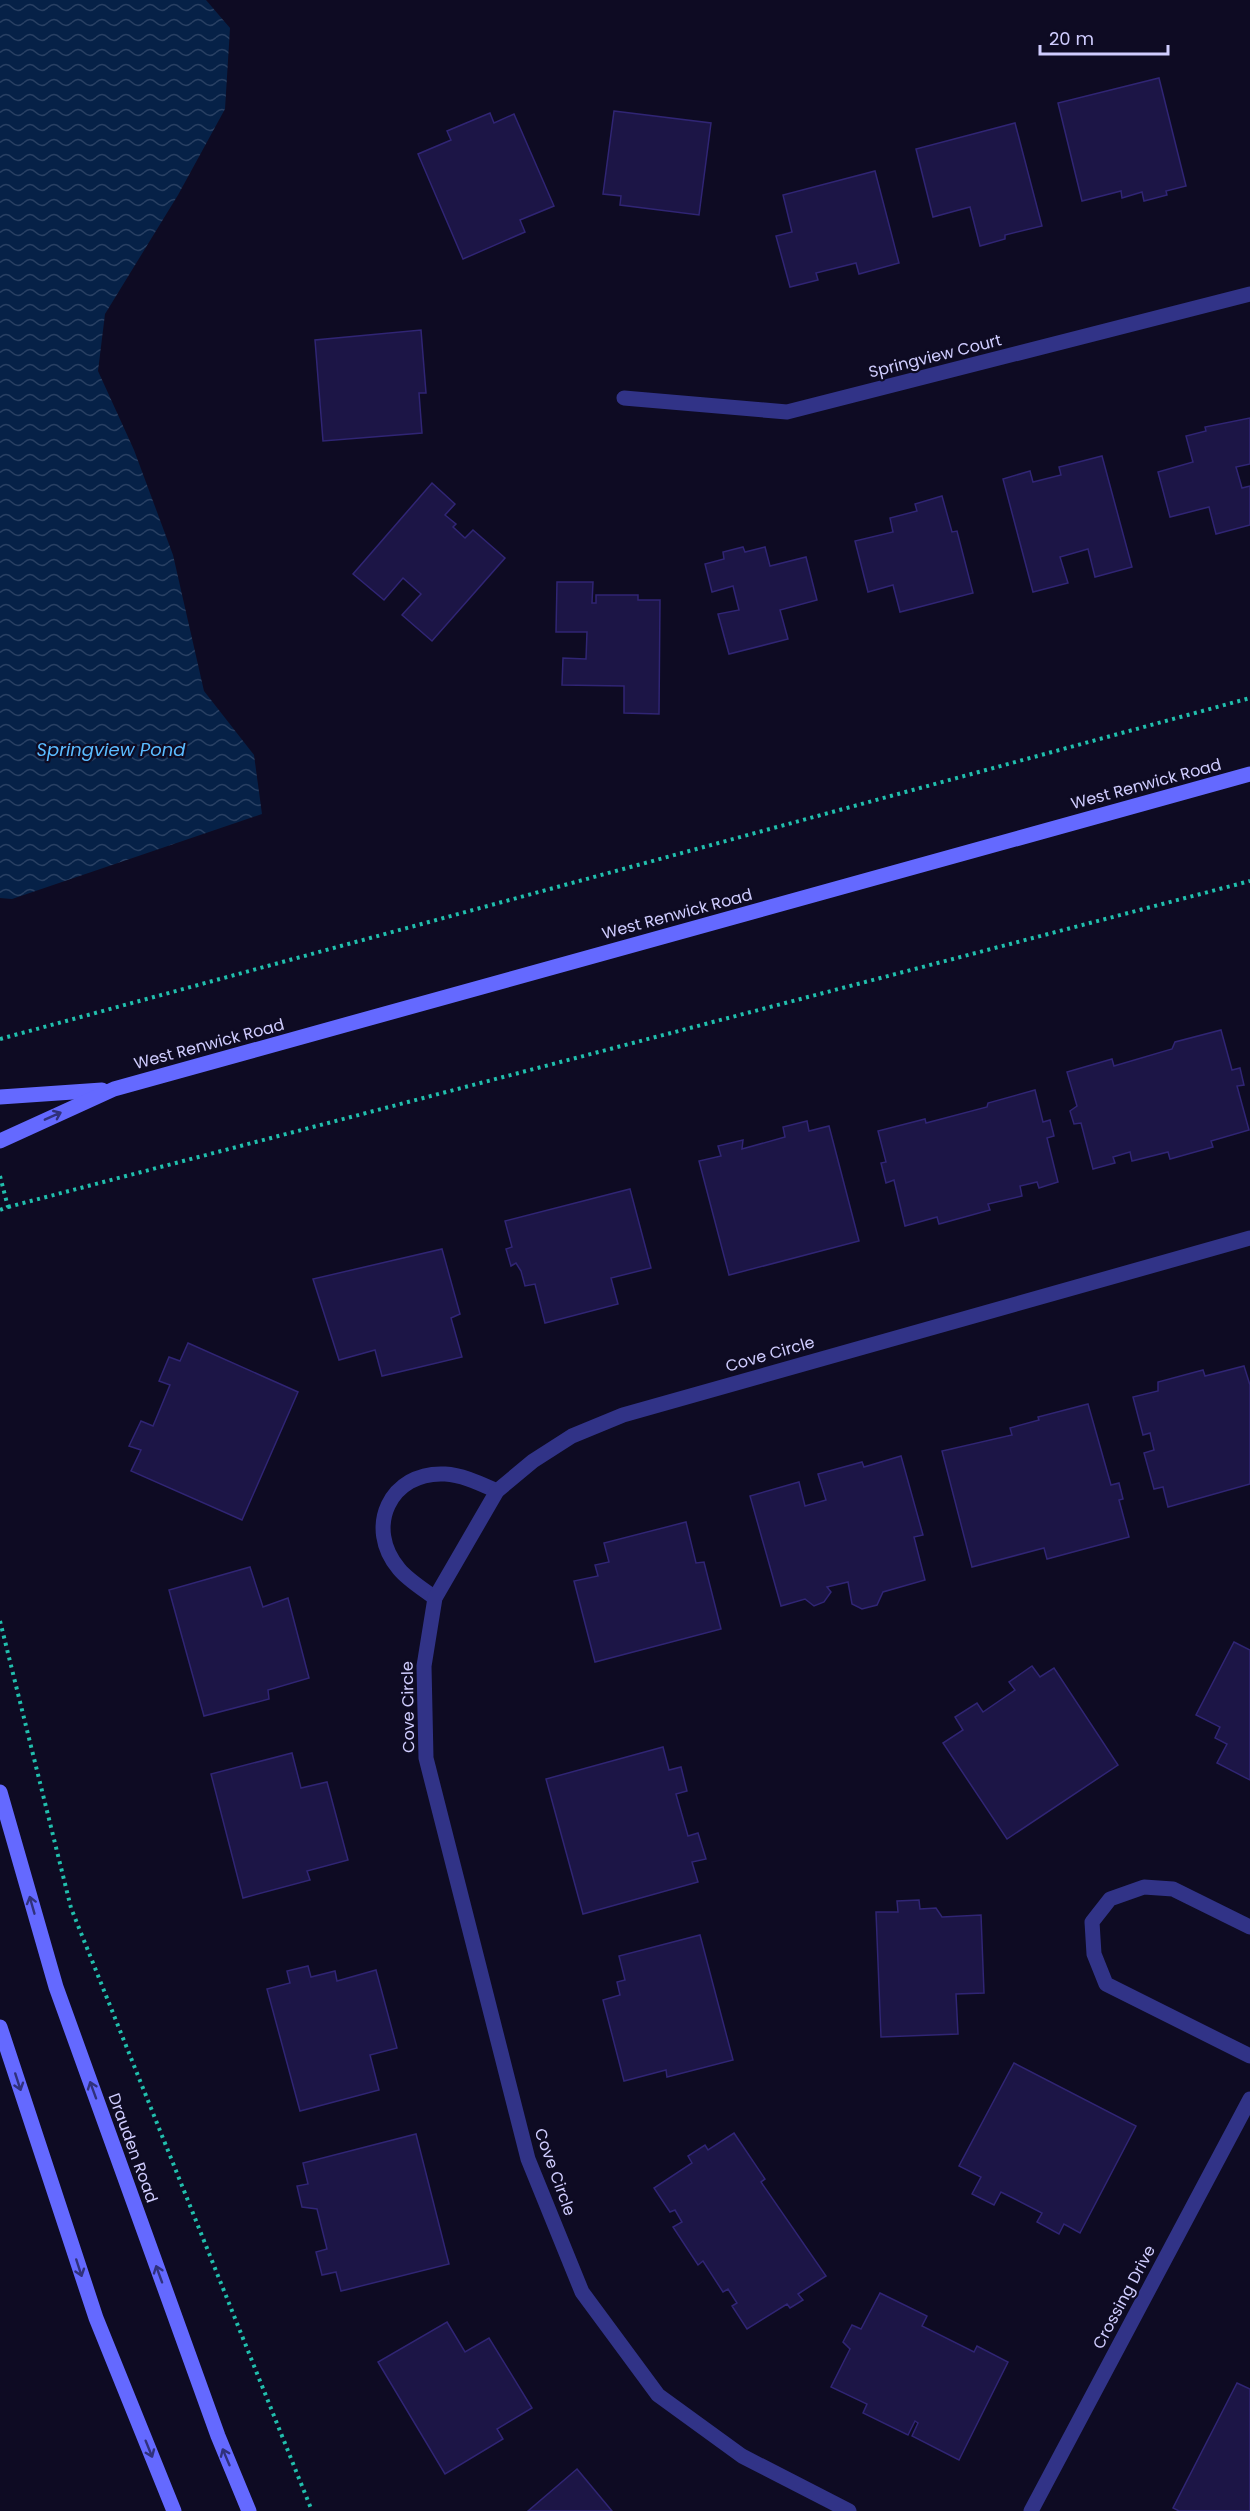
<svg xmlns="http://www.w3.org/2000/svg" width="1250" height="2511" font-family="Poppins,sans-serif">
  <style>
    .water { fill: url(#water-waves) }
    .building { fill: #1c1546; stroke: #302574; stroke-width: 1.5 }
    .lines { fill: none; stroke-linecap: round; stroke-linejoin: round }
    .path { stroke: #21bfad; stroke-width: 4; stroke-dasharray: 3 4.5; stroke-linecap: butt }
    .street { stroke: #313387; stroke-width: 15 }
    .secondary { stroke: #6469ff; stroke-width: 15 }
    .oneway { stroke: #30317b }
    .labels { text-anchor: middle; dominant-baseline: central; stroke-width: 4.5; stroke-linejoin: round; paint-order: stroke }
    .street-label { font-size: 16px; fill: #d0cdff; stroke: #0e0b23 }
    .water-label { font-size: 18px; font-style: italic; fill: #5bbcff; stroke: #0e0b23 }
  </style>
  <defs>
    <pattern id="water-waves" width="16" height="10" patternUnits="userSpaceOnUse" patternTransform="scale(1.5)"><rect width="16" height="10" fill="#062147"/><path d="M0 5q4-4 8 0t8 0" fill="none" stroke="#294063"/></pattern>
  </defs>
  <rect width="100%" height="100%" fill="#0e0b23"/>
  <!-- water -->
  <path class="water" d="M 0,0 L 206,0 L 230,28 L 225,109 L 178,195 L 105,314 L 98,371 L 134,450 L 173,555 L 204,691 L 254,755 L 262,814 L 12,899 L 0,898 Z"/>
  <!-- building -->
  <g class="building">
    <path d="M 1159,78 L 1186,186 L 1166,191 L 1167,195 L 1144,201 L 1142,192 L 1122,198 L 1121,191 L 1082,201 L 1058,103 Z"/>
    <path d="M 614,111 L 711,123 L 699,215 L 620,205 L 621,196 L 603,194 Z"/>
    <path d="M 490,113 L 494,123 L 514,114 L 554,206 L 520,220 L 525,232 L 463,259 L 418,154 L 451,140 L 447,131 Z"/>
    <path d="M 1015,123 L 1042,226 L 1005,235 L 1005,239 L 980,246 L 970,207 L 933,217 L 916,149 Z"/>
    <path d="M 875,171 L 899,263 L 859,274 L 856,263 L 816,273 L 818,280 L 790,287 L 776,236 L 792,232 L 783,195 Z"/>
    <path d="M 421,330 L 426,393 L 419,393 L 422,433 L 323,441 L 315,340 Z"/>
    <path d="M 1250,418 L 1250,464 L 1236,467 L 1242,488 L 1250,486 L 1250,525 L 1216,534 L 1209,507 L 1170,517 L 1158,472 L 1193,462 L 1186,436 L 1206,431 L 1205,427 Z"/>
    <path d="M 1102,456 L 1132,567 L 1095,577 L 1088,549 L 1060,557 L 1068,583 L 1033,592 L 1003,479 L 1030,471 L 1033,482 L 1061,475 L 1059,467 Z"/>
    <path d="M 432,483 L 455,504 L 445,515 L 456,524 L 453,527 L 465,538 L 473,530 L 505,558 L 432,641 L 402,615 L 421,594 L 403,578 L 384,600 L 353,574 Z"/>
    <path d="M 942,496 L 952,532 L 957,531 L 973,593 L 900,612 L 893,585 L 868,592 L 855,541 L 893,532 L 890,518 L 917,511 L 915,504 Z"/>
    <path d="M 743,547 L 745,552 L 765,547 L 770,566 L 806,557 L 817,600 L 780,610 L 788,639 L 729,654 L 718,614 L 739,610 L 733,586 L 712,592 L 705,564 L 724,559 L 723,552 Z"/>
    <path d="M 557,582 L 593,582 L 592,603 L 596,603 L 596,595 L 638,595 L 638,600 L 660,600 L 659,714 L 624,713 L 624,686 L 562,685 L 563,658 L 586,659 L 587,632 L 556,632 Z"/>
    <path d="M 1221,1030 L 1232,1070 L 1240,1068 L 1244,1085 L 1237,1086 L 1249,1130 L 1211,1141 L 1213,1147 L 1170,1159 L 1168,1152 L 1132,1161 L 1130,1152 L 1113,1157 L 1115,1163 L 1093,1169 L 1081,1123 L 1074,1124 L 1070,1111 L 1077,1106 L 1067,1072 L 1112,1059 L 1114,1066 L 1172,1049 L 1175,1042 Z"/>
    <path d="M 1035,1090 L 1043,1122 L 1050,1120 L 1054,1136 L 1047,1138 L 1058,1182 L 1039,1188 L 1037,1182 L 1020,1186 L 1022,1196 L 988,1204 L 990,1210 L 939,1224 L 937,1217 L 905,1226 L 894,1180 L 886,1183 L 881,1163 L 886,1162 L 878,1131 L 925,1119 L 926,1123 L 987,1107 L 988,1103 Z"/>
    <path d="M 807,1121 L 809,1131 L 829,1126 L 859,1241 L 729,1275 L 699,1161 L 721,1156 L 718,1146 L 743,1140 L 742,1149 L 785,1137 L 783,1127 Z"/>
    <path d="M 630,1189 L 651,1268 L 611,1278 L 618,1304 L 545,1323 L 535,1284 L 525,1286 L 521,1271 L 516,1263 L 511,1266 L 506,1249 L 512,1247 L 505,1221 Z"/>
    <path d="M 442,1249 L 460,1314 L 451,1318 L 462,1357 L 382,1376 L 375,1350 L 339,1360 L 313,1279 Z"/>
    <path d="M 188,1343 L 298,1392 L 242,1520 L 131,1471 L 141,1450 L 129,1446 L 141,1421 L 153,1426 L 170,1385 L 159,1381 L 169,1357 L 180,1361 Z"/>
    <path d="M 1244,1366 L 1250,1385 L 1250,1484 L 1168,1507 L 1163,1487 L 1154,1489 L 1144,1453 L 1154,1450 L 1150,1433 L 1143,1435 L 1133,1397 L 1158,1391 L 1158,1382 L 1203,1370 L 1205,1376 Z"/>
    <path d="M 1088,1404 L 1111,1485 L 1119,1483 L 1123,1499 L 1119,1500 L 1129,1537 L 1047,1559 L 1044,1548 L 972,1567 L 942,1451 L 1012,1435 L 1010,1428 L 1039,1420 L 1038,1417 Z"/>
    <path d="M 901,1456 L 923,1535 L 914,1537 L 925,1580 L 883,1592 L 877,1605 L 862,1609 L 852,1604 L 848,1582 L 827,1587 L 831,1592 L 824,1602 L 814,1606 L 805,1599 L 781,1606 L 750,1496 L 799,1482 L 805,1506 L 826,1500 L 818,1474 L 862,1462 L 864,1467 Z"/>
    <path d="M 686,1522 L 696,1563 L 704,1562 L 721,1629 L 595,1662 L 574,1581 L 598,1576 L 595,1565 L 609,1562 L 604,1543 Z"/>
    <path d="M 250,1567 L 263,1607 L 288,1598 L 309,1678 L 268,1690 L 269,1699 L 204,1716 L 169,1590 Z"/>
    <path d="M 1234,1642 L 1250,1650 L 1250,1780 L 1217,1763 L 1227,1744 L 1215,1738 L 1220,1727 L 1196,1715 Z"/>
    <path d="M 1032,1666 L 1040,1677 L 1054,1668 L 1118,1765 L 1007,1839 L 943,1743 L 963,1730 L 955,1717 L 977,1703 L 983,1712 L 1015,1690 L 1009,1682 Z"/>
    <path d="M 663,1747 L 669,1770 L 681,1767 L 687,1791 L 676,1794 L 688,1836 L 698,1833 L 706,1859 L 692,1862 L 698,1882 L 583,1914 L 546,1779 Z"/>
    <path d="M 292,1753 L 301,1788 L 327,1782 L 348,1860 L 307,1871 L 310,1880 L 243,1898 L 211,1774 Z"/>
    <path d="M 919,1900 L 920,1909 L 936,1908 L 942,1917 L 981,1915 L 984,1993 L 956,1994 L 958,2034 L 881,2037 L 876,1912 L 898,1912 L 897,1901 Z"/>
    <path d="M 700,1935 L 733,2060 L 667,2077 L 666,2070 L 624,2081 L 603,2000 L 620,1995 L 617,1982 L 625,1980 L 619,1956 Z"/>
    <path d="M 308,1966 L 311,1977 L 335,1971 L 337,1981 L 376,1970 L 397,2048 L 370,2055 L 379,2090 L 300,2111 L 267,1989 L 290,1983 L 287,1971 Z"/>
    <path d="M 1014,2063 L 1136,2126 L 1080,2233 L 1064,2224 L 1059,2234 L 1037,2222 L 1042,2213 L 1001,2192 L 994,2205 L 972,2194 L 981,2177 L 959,2166 Z"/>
    <path d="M 734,2133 L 765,2179 L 761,2182 L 826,2276 L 798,2294 L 803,2300 L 790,2308 L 787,2304 L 747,2329 L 732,2306 L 737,2303 L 728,2289 L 723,2292 L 703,2261 L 698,2265 L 673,2227 L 682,2222 L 675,2210 L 670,2212 L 654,2188 L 692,2163 L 688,2156 L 705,2145 L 708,2150 Z"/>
    <path d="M 416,2134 L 449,2264 L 341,2291 L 336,2272 L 322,2275 L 316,2252 L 327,2249 L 317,2209 L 302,2207 L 297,2186 L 308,2184 L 303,2163 Z"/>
    <path d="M 880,2293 L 927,2316 L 922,2326 L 974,2352 L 977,2346 L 1008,2362 L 959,2460 L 912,2436 L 918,2423 L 915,2421 L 908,2435 L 863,2413 L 867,2404 L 831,2387 L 850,2349 L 843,2342 L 852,2325 L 861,2329 Z"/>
    <path d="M 447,2322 L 465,2352 L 489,2338 L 532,2408 L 497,2429 L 503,2439 L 445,2474 L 378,2362 Z"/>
    <path d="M 1237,2383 L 1250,2389 L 1250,2511 L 1179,2511 L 1173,2508 Z"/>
    <path d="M 577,2469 L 612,2511 L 528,2511 Z"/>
  </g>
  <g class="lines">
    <!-- path -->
    <g class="path">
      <path d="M 0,1039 L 1250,698"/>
      <path d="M 0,1176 L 8,1207 L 0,1210"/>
      <path d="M 8,1207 L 1250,881"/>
      <path d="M 0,1621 L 71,1908 L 312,2511"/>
    </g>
    <!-- street -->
    <g class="street">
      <path d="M 624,398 L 787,412 L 1250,294"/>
      <path d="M 435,1598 C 423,1589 408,1580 399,1569 C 364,1528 390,1471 445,1474 C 463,1475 481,1484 497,1491"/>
      <path d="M 1250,1927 L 1173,1889 L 1144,1887 L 1110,1899 L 1092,1922 L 1094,1954 L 1106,1984 L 1250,2056"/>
      <path d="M 849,2511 L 742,2456 L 658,2395 L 582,2292 L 528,2159 L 426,1758 L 424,1666 L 435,1598 L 497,1491 L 533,1461 L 572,1436 L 623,1415 L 1250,1238"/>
      <path d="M 1031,2511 L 1250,2099"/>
    </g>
    <!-- secondary -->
    <g class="secondary">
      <path d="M 0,1097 L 102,1090"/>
      <path d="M 0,1141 L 114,1089 L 1250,774"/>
      <path d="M 0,1792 L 56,1987 L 218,2436 L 249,2511"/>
      <path d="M 0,2027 L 96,2318 L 174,2511"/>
    </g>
  </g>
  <!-- one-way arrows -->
  <defs><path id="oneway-shaft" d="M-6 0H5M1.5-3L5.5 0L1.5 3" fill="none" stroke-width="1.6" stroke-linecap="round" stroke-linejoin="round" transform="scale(1.5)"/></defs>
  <g class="oneway">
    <use href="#oneway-shaft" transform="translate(53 1116) rotate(-24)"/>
    <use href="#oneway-shaft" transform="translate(32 1905) rotate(-106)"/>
    <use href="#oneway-shaft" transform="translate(18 2082) rotate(72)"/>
    <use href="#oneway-shaft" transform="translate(93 2090) rotate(-110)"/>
    <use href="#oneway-shaft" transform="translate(79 2268) rotate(72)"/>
    <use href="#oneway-shaft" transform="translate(159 2274) rotate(-110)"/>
    <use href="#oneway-shaft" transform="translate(149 2449) rotate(68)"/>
    <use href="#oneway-shaft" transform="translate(226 2457) rotate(-113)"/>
  </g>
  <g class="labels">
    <!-- street labels -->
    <g class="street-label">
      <text transform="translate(935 356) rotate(-14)">Springview Court</text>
      <text transform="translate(1146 784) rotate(-15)">West Renwick Road</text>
      <text transform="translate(677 914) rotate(-15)">West Renwick Road</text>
      <text transform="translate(209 1044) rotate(-15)">West Renwick Road</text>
      <text transform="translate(770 1354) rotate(-16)">Cove Circle</text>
      <text transform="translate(408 1707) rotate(-91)">Cove Circle</text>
      <text transform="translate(133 2148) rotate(70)">Drauden Road</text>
      <text transform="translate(555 2172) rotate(70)">Cove Circle</text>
      <text transform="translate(1124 2297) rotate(-62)">Crossing Drive</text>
    </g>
    <!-- water labels -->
    <g class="water-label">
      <text x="111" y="749">Springview Pond</text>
    </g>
  </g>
  <!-- scale -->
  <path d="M1040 45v9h128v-9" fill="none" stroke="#d0cdff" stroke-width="3"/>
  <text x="1049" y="45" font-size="18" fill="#d0cdff" stroke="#0e0b23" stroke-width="4.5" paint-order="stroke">20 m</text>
</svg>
